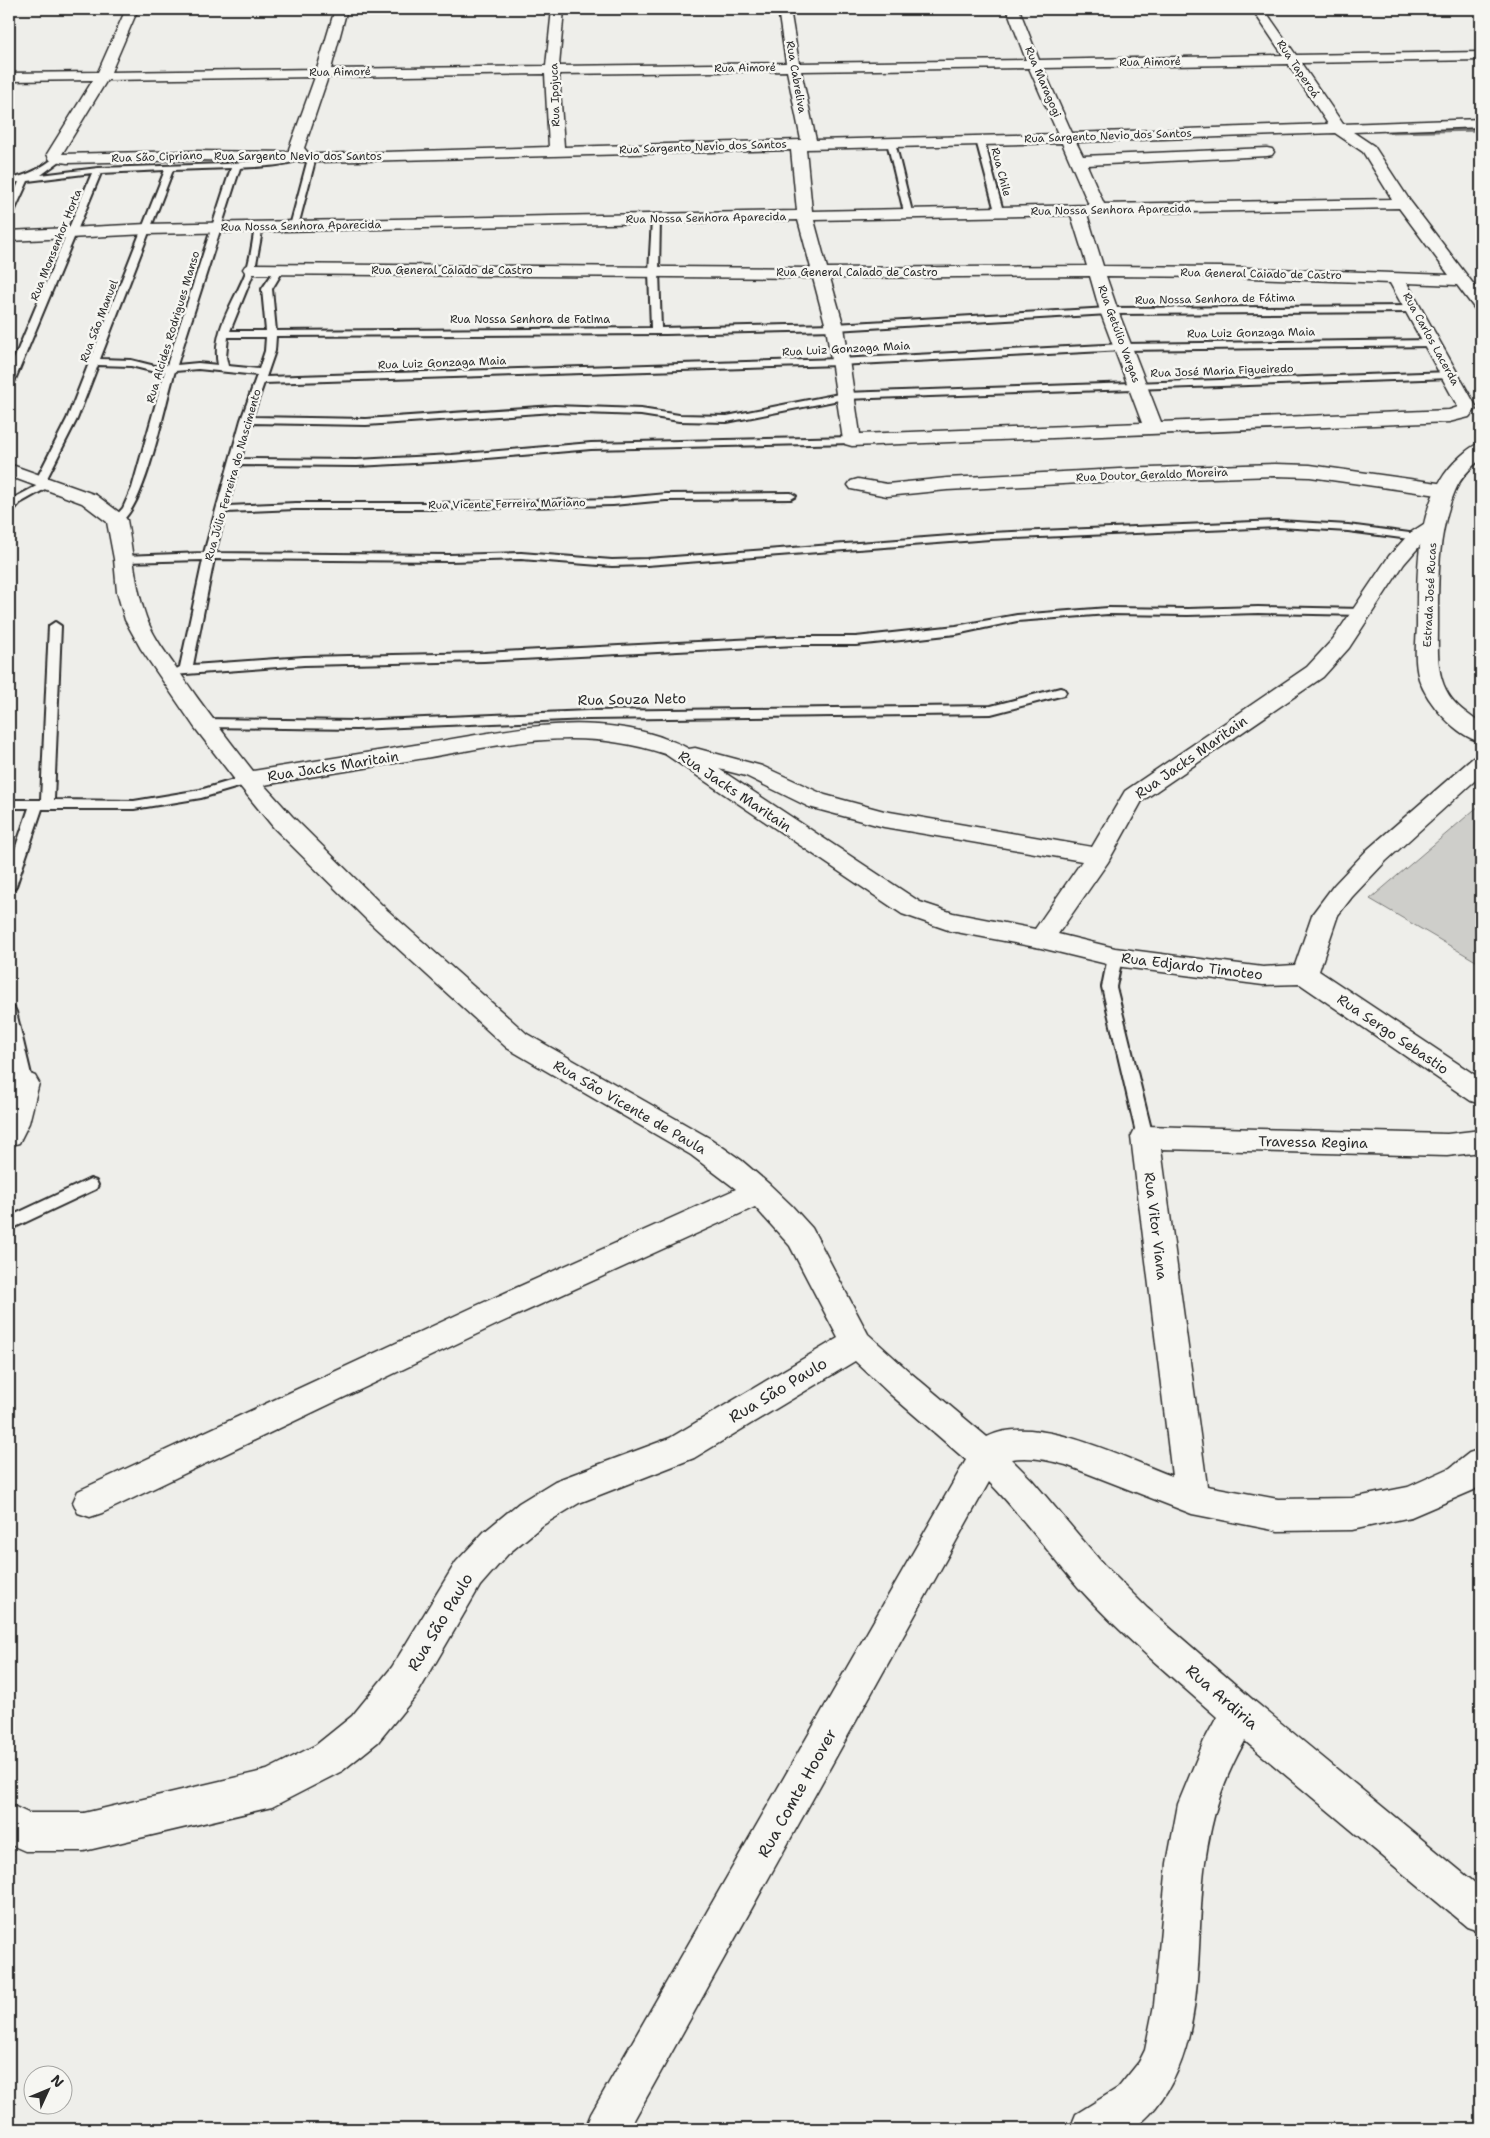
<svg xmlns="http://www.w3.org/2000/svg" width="1490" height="2138" font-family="'Shantell Sans',sans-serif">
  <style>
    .green { fill: #cececa; stroke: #7c7c7a }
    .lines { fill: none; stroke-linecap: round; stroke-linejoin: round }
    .stream { stroke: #757573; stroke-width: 5 }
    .service-casing { stroke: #2b2b2b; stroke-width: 4 }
    .minor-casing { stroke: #2b2b2b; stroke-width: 3 }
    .tertiary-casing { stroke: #2b2b2b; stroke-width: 3 }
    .service { fill: #f6f6f2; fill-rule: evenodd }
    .minor { fill: #f6f6f2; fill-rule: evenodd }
    .tertiary { fill: #f6f6f2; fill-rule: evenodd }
    .labels { text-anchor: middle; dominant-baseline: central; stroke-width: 5; stroke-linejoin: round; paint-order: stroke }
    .far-street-label { font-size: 11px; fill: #2b2b2b; stroke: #f6f6f2 }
    .street-label { font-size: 14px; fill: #2b2b2b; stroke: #f6f6f2 }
    .near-street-label { font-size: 16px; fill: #2b2b2b; stroke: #f6f6f2 }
  </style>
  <rect width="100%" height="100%" fill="#eeeeea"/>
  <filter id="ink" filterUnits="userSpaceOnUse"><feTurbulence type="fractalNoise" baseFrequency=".02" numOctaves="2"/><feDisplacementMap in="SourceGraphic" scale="10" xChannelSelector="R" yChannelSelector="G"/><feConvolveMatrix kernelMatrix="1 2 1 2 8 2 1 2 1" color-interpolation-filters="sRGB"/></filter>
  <g filter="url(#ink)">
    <!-- green -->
    <path class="green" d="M 1481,804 L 1481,964 L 1370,899 Z"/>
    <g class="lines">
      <!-- stream -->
      <path class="stream" d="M 1387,131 L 1481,129"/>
      <defs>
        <g id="service">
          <path d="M 977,138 L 984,140 L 1003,211 L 1002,213 L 995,211 L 976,140 Z"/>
          <path d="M 888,140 L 895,142 L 912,212 L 911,214 L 904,212 L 887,142 Z"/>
          <path d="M 309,155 L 316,157 L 298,226 L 294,229 L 290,226 Z"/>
          <path d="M 57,156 L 64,158 L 41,175 L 98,168 L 225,164 L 298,156 L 302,158 C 291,166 255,167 240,168 L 177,365 L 198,363 L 218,365 C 211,330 236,300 247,269 C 251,255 253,240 255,226 L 259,223 L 263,226 L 255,269 L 230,331 L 266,331 L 262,289 L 277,267 L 280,266 L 284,269 L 272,289 L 276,331 L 651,328 L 649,272 L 652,219 L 656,216 L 660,219 L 659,272 L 661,328 L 835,324 L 1109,308 L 1415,306 L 1420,309 L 1415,312 L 1109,314 L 835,330 L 666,334 L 276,336 L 275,351 L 266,377 L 839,359 L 1123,344 L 1433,340 L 1438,343 L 1433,346 L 1123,350 L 839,365 L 264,383 L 252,417 L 366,419 L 554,406 L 641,409 L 679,415 L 727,416 L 844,393 L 1451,372 L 1456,375 L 1451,378 L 844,399 L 727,422 L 679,421 L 641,415 L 554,412 L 366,425 L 250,423 L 241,459 L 357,460 L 452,455 L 591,443 L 852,437 L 857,440 L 852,443 L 591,449 L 452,461 L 357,466 L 239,465 L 228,506 L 296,503 L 437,503 L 613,499 L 666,494 L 791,493 L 796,496 L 791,499 L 666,500 L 613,505 L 437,509 L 296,509 L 226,512 L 215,553 L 449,555 L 521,553 L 612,560 L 647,559 L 990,533 L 1279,521 L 1348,525 L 1417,534 L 1423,537 L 1417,540 L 1348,531 L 1279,527 L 990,539 L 647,565 L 612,566 L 521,559 L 449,561 L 214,559 L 193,665 L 304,657 L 484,653 L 796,637 L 856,637 L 956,626 L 1017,615 L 1108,608 L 1188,609 L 1258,607 L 1363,609 L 1369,612 L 1363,615 L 1258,613 L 1188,615 L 1108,614 L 1017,621 L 956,634 L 856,645 L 796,645 L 484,661 L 304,665 L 173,675 L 171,672 L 180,667 L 203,560 L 124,562 L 118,559 L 124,556 L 204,553 L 241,420 L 257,375 L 198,369 L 175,371 C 166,398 144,517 117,523 L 112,520 L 123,508 L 132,488 L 165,371 L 155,372 L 131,366 L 98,365 L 77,419 L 45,482 L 49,481 L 54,484 L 20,503 L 13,511 L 9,512 L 9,503 L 12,499 L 44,482 L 37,482 L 36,480 L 67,419 L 165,170 L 101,173 L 14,382 L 9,385 L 9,371 L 92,173 L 28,181 L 13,214 L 9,217 L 9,205 L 19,182 L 9,183 L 9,179 C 28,176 41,168 57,156 ZM 231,168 L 167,365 L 155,366 L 131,360 L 100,359 L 173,170 ZM 228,337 L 266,337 L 265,351 L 259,369 L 228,366 L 226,357 Z"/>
          <path d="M 55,622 L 61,626 L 54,800 L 134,801 L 200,790 L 247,776 L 253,780 L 252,783 L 201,798 L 134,809 L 42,809 L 16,886 L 14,889 L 9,891 L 9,867 L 29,808 L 9,808 L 9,800 L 41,800 L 49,626 Z"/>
          <path d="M 1060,688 L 1064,689 L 1066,692 L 1064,695 L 991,714 L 588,719 L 356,729 L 203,727 L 197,723 L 203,719 L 356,721 L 588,711 L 991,706 Z"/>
          <path d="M 1115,952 L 1120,953 L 1122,957 L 1116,987 L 1153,1137 L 1150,1141 L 1145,1143 L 1140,1141 L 1137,1137 L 1102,987 L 1108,957 L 1110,953 Z"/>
          <path d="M 9,1007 L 14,1008 L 16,1012 L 33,1083 L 30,1087 L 25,1089 L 20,1087 L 17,1083 L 9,1044 Z"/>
          <path d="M 90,1179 L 96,1181 L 98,1185 L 96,1189 L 9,1230 L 9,1217 Z"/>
        </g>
        <g id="minor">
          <path d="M 126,9 L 138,9 L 111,72 L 317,69 L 335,9 L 347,9 L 331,69 L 546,66 L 552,9 L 564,9 L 559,66 L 786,63 L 778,9 L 790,9 L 799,63 L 1026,60 L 1007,9 L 1019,9 L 1039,60 L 1283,55 L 1252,9 L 1264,9 L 1296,55 L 1481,52 L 1481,60 L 1301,63 L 1343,124 L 1481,119 L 1481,127 L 1353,132 L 1374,146 L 1410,201 L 1481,294 L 1481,310 L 1475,309 L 1457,285 L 1407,283 L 1477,408 L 1469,417 L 1449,422 L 852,446 L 845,444 L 843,440 L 826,327 L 813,278 L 251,274 L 245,272 L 243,269 L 245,266 L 251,264 L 811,268 L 798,220 L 147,234 L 9,241 L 9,231 L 147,224 L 797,211 L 791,150 L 319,162 L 193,160 L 67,163 L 50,160 L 47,154 L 93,80 L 9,81 L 9,73 L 98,72 ZM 1288,64 L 1328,124 L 1072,133 L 1043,68 ZM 1029,68 L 1058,134 L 816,140 L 801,71 ZM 787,71 L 801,140 L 564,147 L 559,74 ZM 545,74 L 549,147 L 319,154 L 308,153 L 304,148 L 328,77 ZM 315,77 L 289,149 L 291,152 L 193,151 L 62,154 L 107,80 ZM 1335,133 L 1363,152 L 1392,199 L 1104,204 L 1087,165 L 1267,156 L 1272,155 L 1274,152 L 1272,149 L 1267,148 L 1083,156 L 1076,142 ZM 1062,143 L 1089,205 L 812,211 L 806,149 ZM 1399,208 L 1449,275 L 1223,267 L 1103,266 L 1087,214 ZM 1071,215 L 1087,266 L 827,268 L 814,220 ZM 1090,276 L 1100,311 L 1142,423 L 860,434 L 844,327 L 830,278 ZM 1106,276 L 1223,277 L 1390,283 L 1458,407 L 1449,410 L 1161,422 L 1118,311 Z"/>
          <path d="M 9,464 L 96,495 L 124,516 L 127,520 C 133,553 135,586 146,617 C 153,637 168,656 180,673 C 203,707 228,739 253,771 C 309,762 365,753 421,744 C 499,732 580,711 658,736 C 669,740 679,743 689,749 L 695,748 L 762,766 L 825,795 L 884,811 L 1092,847 L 1125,791 L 1307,667 L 1333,639 L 1389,556 L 1410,533 L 1427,522 L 1434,520 L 1441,522 L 1444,526 L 1441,530 L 1424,541 L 1404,564 L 1349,648 L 1323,677 L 1142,801 L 1108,862 L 1058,934 L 1115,948 L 1263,967 L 1295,965 L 1313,913 L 1334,885 L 1368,849 L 1473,758 L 1481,756 L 1481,775 L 1386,861 L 1352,897 L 1338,915 L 1319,971 L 1481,1079 L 1481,1104 L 1471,1101 L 1300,984 L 1263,985 L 1115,966 L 1041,948 L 951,931 L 902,914 L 665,754 C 580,726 511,743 425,758 C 372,767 318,775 264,785 L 292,816 L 387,910 L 527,1034 L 711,1139 L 741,1160 L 769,1184 L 791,1205 L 812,1228 L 868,1334 L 912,1374 L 987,1437 C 1035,1412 1124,1458 1172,1476 L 1131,1137 L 1135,1129 L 1145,1126 L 1447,1134 L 1481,1130 L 1481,1152 L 1447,1156 L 1161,1149 L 1207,1486 L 1278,1499 L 1352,1498 L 1408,1487 L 1450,1468 L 1469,1453 L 1481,1449 L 1481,1484 L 1474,1490 L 1411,1517 L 1352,1530 L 1278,1531 L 1192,1514 L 1066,1465 C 1048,1460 1030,1456 1011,1459 L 1032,1480 L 1103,1564 L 1147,1608 L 1253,1700 L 1481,1888 L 1481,1932 L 1467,1927 L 1245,1741 C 1222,1782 1212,1815 1205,1862 C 1194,1941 1209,2041 1156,2107 C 1149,2116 1141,2124 1130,2129 C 1121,2132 1083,2129 1070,2129 L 1076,2114 L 1118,2088 L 1139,2062 L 1145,2050 L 1154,2005 L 1167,1863 L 1178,1804 L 1204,1741 L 1217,1717 C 1170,1675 1120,1634 1078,1587 C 1048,1552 1021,1515 989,1482 L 629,2129 L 585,2129 L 591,2114 L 966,1460 L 890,1394 L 855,1361 L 694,1458 L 579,1503 L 543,1525 L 508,1554 L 480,1586 L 418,1693 L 378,1742 L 342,1771 L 272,1807 L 84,1851 L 25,1851 L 9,1844 L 9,1804 L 28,1813 L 84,1813 L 267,1770 L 316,1745 L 352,1716 L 392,1667 L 456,1562 L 484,1532 L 519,1503 L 555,1481 L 670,1438 L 838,1338 L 790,1246 L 755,1207 L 500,1323 L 102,1513 L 90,1517 L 78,1513 L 73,1502 L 78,1491 L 478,1305 L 736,1189 L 691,1155 L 507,1048 L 369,922 L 274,828 L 239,785 L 195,728 L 141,649 L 125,620 L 117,592 L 114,559 L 107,522 L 82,503 L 9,476 ZM 719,769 L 746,776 L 809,807 L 884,827 L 1082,861 L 1035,929 L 953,913 L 920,902 Z"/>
          <path d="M 1275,464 L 1310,465 L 1445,484 L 1452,486 L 1455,490 L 1452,494 L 1445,496 L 1310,477 L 1275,476 L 1119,481 L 947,490 L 887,496 L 851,489 L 848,485 L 851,481 L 858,479 L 887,484 L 947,478 L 1119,469 Z"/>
          <path d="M 25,1072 L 35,1076 L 39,1083 L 29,1123 L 19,1143 L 9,1146 L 9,1092 L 15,1076 Z"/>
        </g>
        <path id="tertiary" d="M 1481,443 L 1481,459 C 1470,468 1461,477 1455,491 C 1437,533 1438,581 1438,626 C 1438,648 1436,670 1446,690 C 1453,705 1468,714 1481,724 L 1481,742 C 1456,736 1427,703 1419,679 C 1414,662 1416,644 1417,626 C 1417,570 1415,495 1462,455 C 1468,450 1473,445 1481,443 Z"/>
      </defs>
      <!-- service casing -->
      <use href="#service" class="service-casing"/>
      <!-- minor casing -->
      <use href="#minor" class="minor-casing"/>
      <!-- tertiary casing -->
      <use href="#tertiary" class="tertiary-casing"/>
      <!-- service -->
      <use href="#service" class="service"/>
      <!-- minor -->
      <use href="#minor" class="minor"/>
      <!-- tertiary -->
      <use href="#tertiary" class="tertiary"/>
    </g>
  </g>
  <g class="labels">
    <!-- far-street labels -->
    <g class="far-street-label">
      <text transform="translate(1150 62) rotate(-1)">Rua Aimoré</text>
      <text transform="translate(745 68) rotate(-1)">Rua Aimoré</text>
      <text transform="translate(1298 69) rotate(56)">Rua Taperoá</text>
      <text transform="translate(340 72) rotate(-1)">Rua Aimoré</text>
      <text transform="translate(796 77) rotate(80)">Rua Cabreliva</text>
      <text transform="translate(1043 82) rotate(67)">Rua Maragogi</text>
      <text transform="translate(555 95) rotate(-92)">Rua Ipojuca</text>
      <text transform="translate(1108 136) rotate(-2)">Rua Sargento Nevio dos Santos</text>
      <text transform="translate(703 147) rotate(-2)">Rua Sargento Nevio dos Santos</text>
      <text x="298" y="156">Rua Sargento Nevio dos Santos</text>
      <text transform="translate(157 157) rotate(-2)">Rua São Cipriano</text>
      <text transform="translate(1001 172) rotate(75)">Rua Chile</text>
      <text transform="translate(1111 210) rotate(-1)">Rua Nossa Senhora Aparecida</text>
      <text transform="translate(706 218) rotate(-1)">Rua Nossa Senhora Aparecida</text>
      <text transform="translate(301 226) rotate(-1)">Rua Nossa Senhora Aparecida</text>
      <text transform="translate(56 245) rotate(-68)">Rua Monsenhor Horta</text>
      <text x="452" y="270">Rua General Caiado de Castro</text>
      <text x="857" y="272">Rua General Caiado de Castro</text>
      <text transform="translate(1261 274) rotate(1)">Rua General Caiado de Castro</text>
      <text transform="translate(1215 299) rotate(-1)">Rua Nossa Senhora de Fátima</text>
      <text x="530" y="319">Rua Nossa Senhora de Fatima</text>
      <text transform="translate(99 321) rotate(-69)">Rua São Manuel</text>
      <text transform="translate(173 327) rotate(-73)">Rua Alcides Rodrigues Manso</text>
      <text transform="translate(1251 333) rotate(-1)">Rua Luiz Gonzaga Maia</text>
      <text transform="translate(1119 334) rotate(70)">Rua Getúlio Vargas</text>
      <text transform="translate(1431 339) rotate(61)">Rua Carlos Lacerda</text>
      <text transform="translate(846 349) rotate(-3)">Rua Luiz Gonzaga Maia</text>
      <text transform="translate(442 363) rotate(-2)">Rua Luiz Gonzaga Maia</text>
      <text transform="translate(1222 371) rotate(-2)">Rua José Maria Figueiredo</text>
      <text transform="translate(233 475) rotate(-74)">Rua Júlio Ferreira do Nascimento</text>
      <text transform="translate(1152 475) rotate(-2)">Rua Doutor Geraldo Moreira</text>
      <text transform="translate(507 504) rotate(-1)">Rua Vicente Ferreira Mariano</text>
      <text transform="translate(1430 595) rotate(-87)">Estrada José Rucas</text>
    </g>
    <!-- street labels -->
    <g class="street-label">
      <text transform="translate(632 699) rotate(-1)">Rua Souza Neto</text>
      <text transform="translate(1191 757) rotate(-35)">Rua Jacks Maritain</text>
      <text transform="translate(333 766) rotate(-9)">Rua Jacks Maritain</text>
      <text transform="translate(735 791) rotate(34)">Rua Jacks Maritain</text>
      <text transform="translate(1192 966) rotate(7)">Rua Edjardo Timoteo</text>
      <text transform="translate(1393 1034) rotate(34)">Rua Sergo Sebastio</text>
      <text transform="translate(630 1107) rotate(30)">Rua São Vicente de Paula</text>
      <text transform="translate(1313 1142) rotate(1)">Travessa Regina</text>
      <text transform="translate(1156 1226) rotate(83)">Rua Vitor Viana</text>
    </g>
    <!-- near-street labels -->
    <g class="near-street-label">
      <text transform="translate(778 1390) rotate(-31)">Rua São Paulo</text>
      <text transform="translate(440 1622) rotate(-59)">Rua São Paulo</text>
      <text transform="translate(1222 1697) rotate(41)">Rua Ardiria</text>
      <text transform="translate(797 1793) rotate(-61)">Rua Comte Hoover</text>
    </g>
  </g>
  <!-- margin -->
  <rect width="1490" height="2138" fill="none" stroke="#f6f6f2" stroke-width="30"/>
  <rect x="15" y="15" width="1460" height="2108" fill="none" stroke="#2b2b2b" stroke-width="2" filter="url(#ink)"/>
  <!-- north arrow -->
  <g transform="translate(48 2090) rotate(46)"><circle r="24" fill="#f6f6f2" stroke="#a5a5a2"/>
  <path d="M0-4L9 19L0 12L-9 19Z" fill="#2b2b2b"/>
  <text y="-8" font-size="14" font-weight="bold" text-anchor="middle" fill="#2b2b2b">N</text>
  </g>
</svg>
